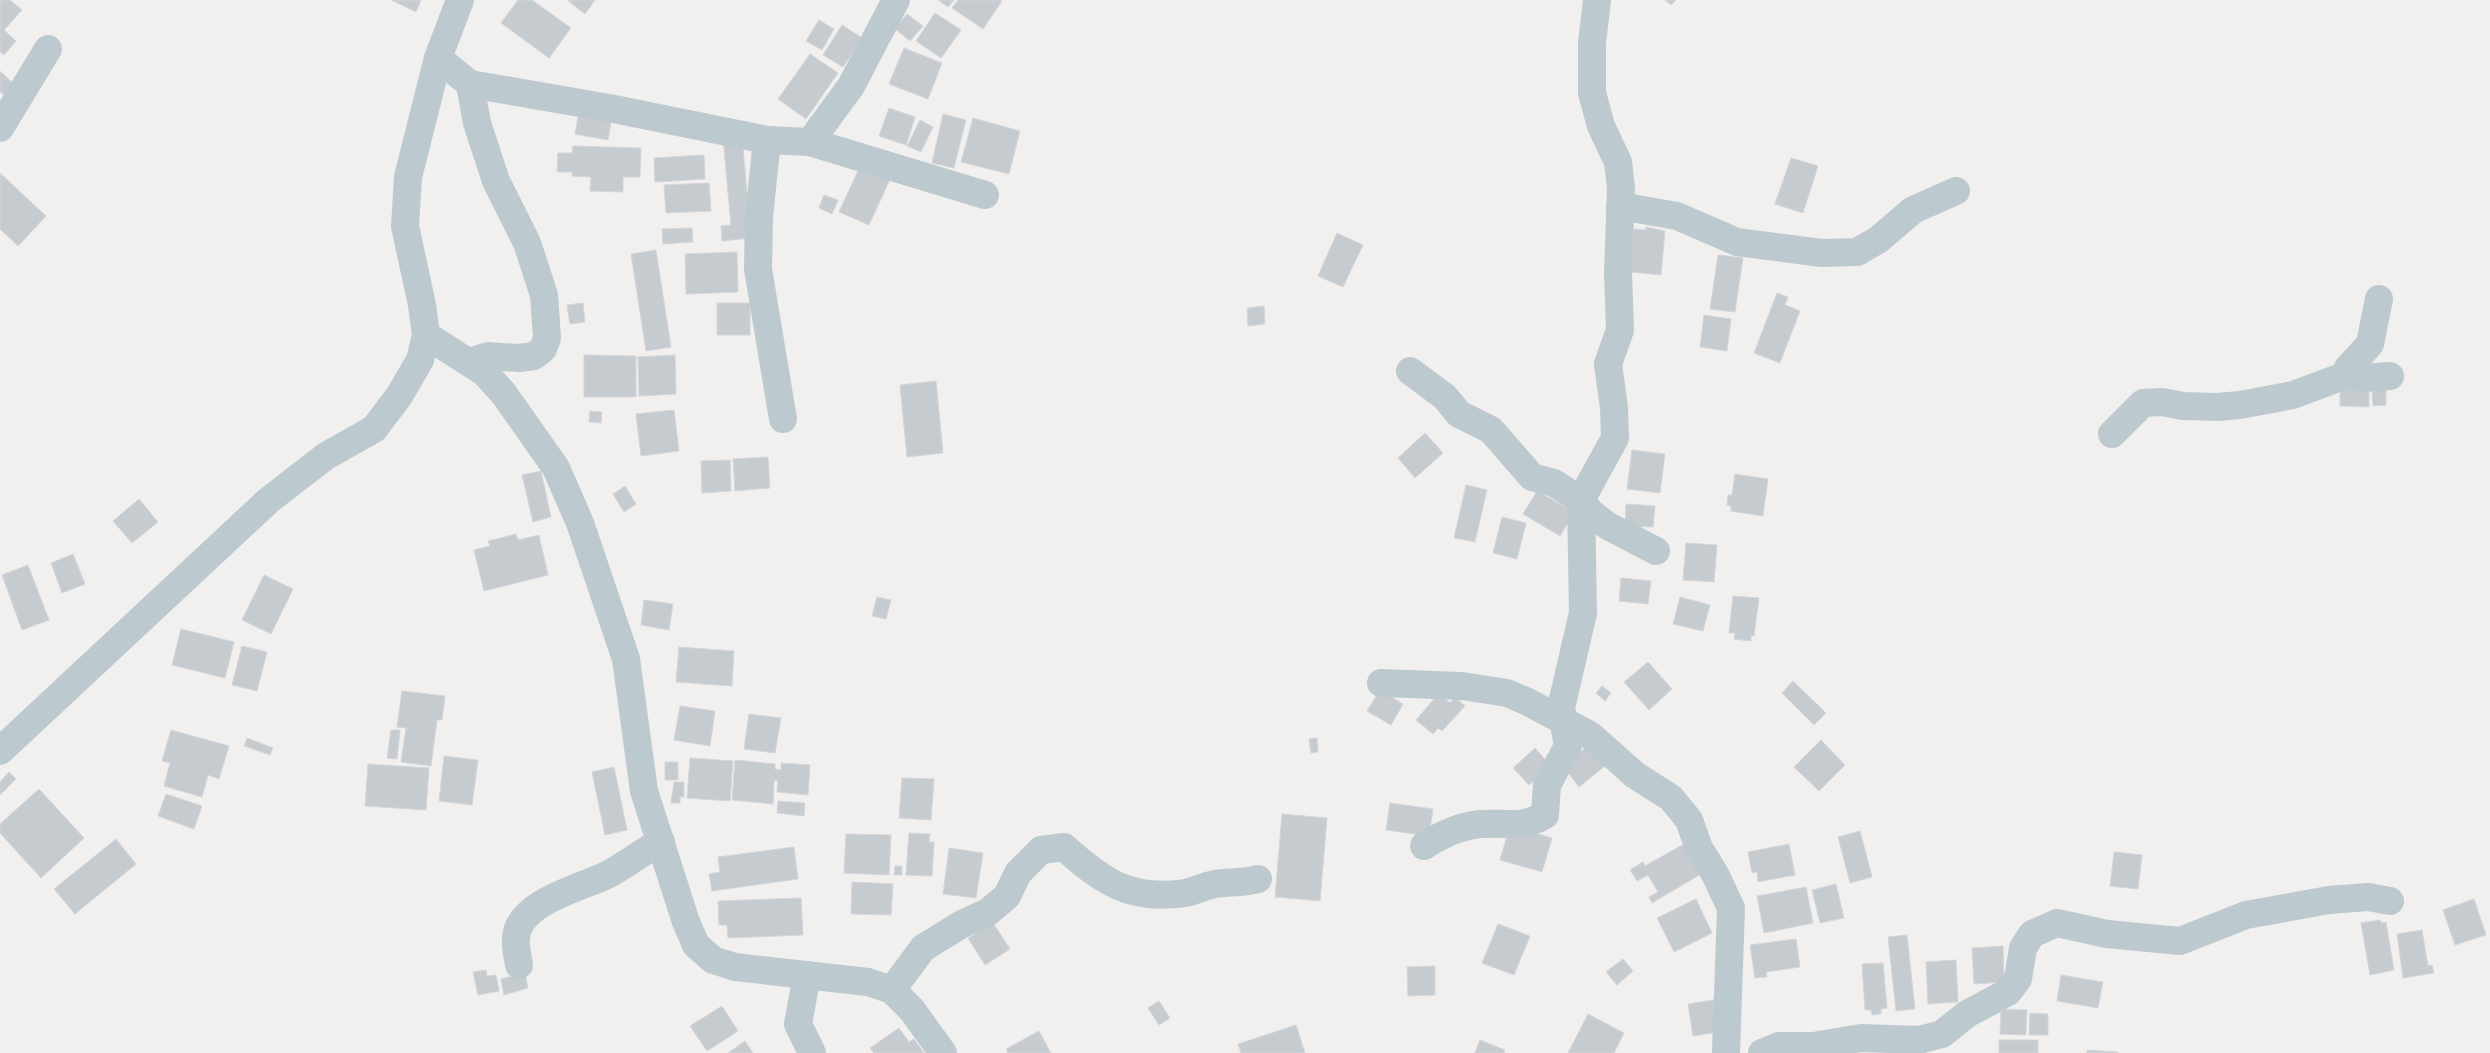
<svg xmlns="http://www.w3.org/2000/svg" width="2490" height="1053" font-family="'Exo 2',sans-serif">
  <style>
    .building { fill: #c6cbcf; stroke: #d3d6db }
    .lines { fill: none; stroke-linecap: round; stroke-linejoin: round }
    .minor { stroke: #bcc9cf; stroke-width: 28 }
  </style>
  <rect width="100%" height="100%" fill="#f2efef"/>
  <!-- building -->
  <g class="building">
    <path d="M 0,0 L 10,0 L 22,10 L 4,30 L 16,41 L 4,55 L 0,52 Z"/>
    <path d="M 391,0 L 421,0 L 416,12 Z"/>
    <path d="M 518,0 L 532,0 L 571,28 L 549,58 L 501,23 Z"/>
    <path d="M 567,0 L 595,0 L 585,14 Z"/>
    <path d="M 938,0 L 954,0 L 948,7 Z"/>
    <path d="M 958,0 L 1000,0 L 1002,1 L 983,29 L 952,8 Z"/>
    <path d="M 1665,0 L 1676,0 L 1671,5 Z"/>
    <path d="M 935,13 L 961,30 L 941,58 L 916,41 Z"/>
    <path d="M 907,14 L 923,26 L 910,41 L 895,29 Z"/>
    <path d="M 819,20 L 834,29 L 822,50 L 806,41 Z"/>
    <path d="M 842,25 L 862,38 L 843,67 L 823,55 Z"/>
    <path d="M 904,48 L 942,63 L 928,99 L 889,84 Z"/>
    <path d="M 810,54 L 838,73 L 806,119 L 778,99 Z"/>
    <path d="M 0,71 L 14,84 L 4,95 L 0,92 Z"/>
    <path d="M 889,108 L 915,117 L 906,145 L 879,136 Z"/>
    <path d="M 579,111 L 612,117 L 608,140 L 575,134 Z"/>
    <path d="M 943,114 L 966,120 L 954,168 L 932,163 Z"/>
    <path d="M 973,118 L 1020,131 L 1009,174 L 961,162 Z"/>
    <path d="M 920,120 L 933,127 L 921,152 L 907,146 Z"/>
    <path d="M 742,136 L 751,238 L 722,241 L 721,226 L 731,225 L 723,138 Z"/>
    <path d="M 573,146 L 641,148 L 640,177 L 623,177 L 623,192 L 590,191 L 591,177 L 572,176 L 572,172 L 557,172 L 558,153 L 572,153 Z"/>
    <path d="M 704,155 L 705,179 L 655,182 L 654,158 Z"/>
    <path d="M 1791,158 L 1818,166 L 1803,213 L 1775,204 Z"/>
    <path d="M 862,162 L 892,175 L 869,225 L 839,212 Z"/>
    <path d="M 0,173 L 46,216 L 18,246 L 0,229 Z"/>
    <path d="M 709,183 L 711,211 L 666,213 L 664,185 Z"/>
    <path d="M 824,195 L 838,200 L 832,214 L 819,208 Z"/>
    <path d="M 1646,227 L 1665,231 L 1661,275 L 1630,272 L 1634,229 L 1646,230 Z"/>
    <path d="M 692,228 L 693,242 L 663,244 L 662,229 Z"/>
    <path d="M 1337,233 L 1363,245 L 1343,287 L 1318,276 Z"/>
    <path d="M 656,250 L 671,347 L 646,351 L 631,254 Z"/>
    <path d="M 737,252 L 738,292 L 686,294 L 685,254 Z"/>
    <path d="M 1718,255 L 1743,258 L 1735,312 L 1710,309 Z"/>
    <path d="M 1777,293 L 1788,297 L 1785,305 L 1800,311 L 1780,363 L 1754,353 Z"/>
    <path d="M 583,303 L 585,322 L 570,324 L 567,305 Z"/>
    <rect x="717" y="303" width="33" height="32"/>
    <path d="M 1264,306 L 1265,324 L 1248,326 L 1247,308 Z"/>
    <path d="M 1704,315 L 1731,319 L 1727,351 L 1700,347 Z"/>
    <path d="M 584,355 L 636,356 L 636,397 L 584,397 Z"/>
    <path d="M 675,355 L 676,394 L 639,396 L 638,357 Z"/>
    <path d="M 936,381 L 943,453 L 907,457 L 900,385 Z"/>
    <path d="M 2340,389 L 2369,389 L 2369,407 L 2340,406 Z"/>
    <path d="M 2372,389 L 2386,389 L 2386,405 L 2373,406 Z"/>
    <path d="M 674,410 L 679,451 L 641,456 L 636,414 Z"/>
    <path d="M 590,411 L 602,412 L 601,423 L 589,422 Z"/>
    <path d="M 1425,433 L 1443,453 L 1415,478 L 1398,458 Z"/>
    <path d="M 1632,450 L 1665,454 L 1660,493 L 1627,489 Z"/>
    <path d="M 768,457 L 770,488 L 735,491 L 733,459 Z"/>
    <path d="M 730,460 L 731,491 L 702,493 L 701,461 Z"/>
    <path d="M 541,471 L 551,517 L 533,522 L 522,475 Z"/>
    <path d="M 1735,474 L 1768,479 L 1763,516 L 1731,511 L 1731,506 L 1727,505 L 1728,495 L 1732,495 Z"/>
    <path d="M 1466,485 L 1487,490 L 1475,542 L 1454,538 Z"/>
    <path d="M 625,486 L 636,504 L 624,512 L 613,494 Z"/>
    <path d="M 1537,491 L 1574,512 L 1560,536 L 1523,514 Z"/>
    <path d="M 139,499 L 158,522 L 132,543 L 113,521 Z"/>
    <path d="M 1626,504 L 1655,506 L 1653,527 L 1625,526 Z"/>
    <path d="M 1502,517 L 1526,523 L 1517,559 L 1493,553 Z"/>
    <path d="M 516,534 L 518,540 L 539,535 L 548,575 L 484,591 L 474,550 L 490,546 L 488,541 Z"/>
    <path d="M 1686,543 L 1717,545 L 1714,582 L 1683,580 Z"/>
    <path d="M 73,554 L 85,584 L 62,593 L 51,563 Z"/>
    <path d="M 28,565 L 49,620 L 22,630 L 2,575 Z"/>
    <path d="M 264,575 L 293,589 L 271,634 L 242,620 Z"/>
    <path d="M 1621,578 L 1651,581 L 1648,604 L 1619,601 Z"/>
    <path d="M 1733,596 L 1759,598 L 1754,636 L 1751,635 L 1751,641 L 1734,639 L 1735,633 L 1729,633 Z"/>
    <path d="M 877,597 L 891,600 L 886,619 L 872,616 Z"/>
    <path d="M 1680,597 L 1710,605 L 1703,631 L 1673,624 Z"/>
    <path d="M 644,600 L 673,604 L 669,630 L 641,625 Z"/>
    <path d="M 181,629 L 234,642 L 225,678 L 172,665 Z"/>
    <path d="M 242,646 L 267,652 L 257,691 L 232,685 Z"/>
    <path d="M 679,647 L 734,651 L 732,686 L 676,682 Z"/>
    <path d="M 1648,662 L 1672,689 L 1649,710 L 1624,682 Z"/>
    <path d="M 1793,681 L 1826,713 L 1814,725 L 1782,693 Z"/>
    <path d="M 1602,686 L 1611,693 L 1605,701 L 1596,693 Z"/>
    <path d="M 1380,690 L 1403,704 L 1391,725 L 1367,711 Z"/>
    <path d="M 402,691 L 445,696 L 442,720 L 437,720 L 431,766 L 401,762 L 406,728 L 397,727 Z"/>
    <path d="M 1439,693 L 1450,703 L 1455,697 L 1465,706 L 1442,731 L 1438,728 L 1433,734 L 1416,720 Z"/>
    <path d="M 680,706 L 715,711 L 710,746 L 674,740 Z"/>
    <path d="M 749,714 L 781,718 L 775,753 L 744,749 Z"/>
    <path d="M 171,730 L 229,746 L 219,779 L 208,775 L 202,797 L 164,786 L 170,763 L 162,761 Z"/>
    <path d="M 391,730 L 400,730 L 397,759 L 387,758 Z"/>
    <path d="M 247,738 L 273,748 L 270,755 L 244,746 Z"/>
    <path d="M 1317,738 L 1318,752 L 1311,753 L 1309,739 Z"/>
    <path d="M 1821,740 L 1845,765 L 1819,791 L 1794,767 Z"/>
    <path d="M 1589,745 L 1605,766 L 1579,787 L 1563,766 Z"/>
    <path d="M 1535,748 L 1551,766 L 1529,785 L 1513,768 Z"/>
    <path d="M 444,756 L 478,760 L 472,805 L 439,801 Z"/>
    <path d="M 690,758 L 733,761 L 730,801 L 687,798 Z"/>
    <path d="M 735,760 L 775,764 L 775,769 L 781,770 L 781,763 L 810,765 L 808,795 L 777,792 L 778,781 L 774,780 L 773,804 L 732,800 Z"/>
    <rect x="665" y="762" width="13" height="18"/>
    <path d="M 368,764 L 429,768 L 426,810 L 365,806 Z"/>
    <path d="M 614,767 L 627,830 L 605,835 L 592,772 Z"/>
    <path d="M 9,772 L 16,779 L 0,795 L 0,782 Z"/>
    <path d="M 902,778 L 934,779 L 931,820 L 899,818 Z"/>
    <path d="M 674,782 L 684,782 L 684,797 L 680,797 L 680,803 L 671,803 Z"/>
    <path d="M 39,789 L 84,838 L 41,878 L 0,833 L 0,824 Z"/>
    <path d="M 166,794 L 202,806 L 194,829 L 158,816 Z"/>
    <path d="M 778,801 L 805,803 L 804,816 L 777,813 Z"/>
    <path d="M 1390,803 L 1433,809 L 1429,836 L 1386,830 Z"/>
    <path d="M 1282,814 L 1327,818 L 1320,901 L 1275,897 Z"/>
    <path d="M 1510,826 L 1552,838 L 1542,872 L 1500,860 Z"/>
    <path d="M 1860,831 L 1872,877 L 1850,883 L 1838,837 Z"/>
    <path d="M 909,833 L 930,834 L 929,842 L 934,842 L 932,876 L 906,875 Z"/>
    <path d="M 846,834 L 891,835 L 889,875 L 844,873 Z"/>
    <path d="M 116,839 L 136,864 L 75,914 L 54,889 Z"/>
    <path d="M 1684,844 L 1701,874 L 1652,903 L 1649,897 L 1658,892 L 1648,875 L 1637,881 L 1630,870 L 1643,862 L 1645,866 Z"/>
    <path d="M 1789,844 L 1795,875 L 1758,882 L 1757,872 L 1752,873 L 1748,852 Z"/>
    <path d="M 794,847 L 798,879 L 712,891 L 709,874 L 720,872 L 718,857 Z"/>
    <path d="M 949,848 L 983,853 L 976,898 L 943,894 Z"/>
    <path d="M 2114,852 L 2142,855 L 2138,889 L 2110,886 Z"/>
    <path d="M 895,866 L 902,866 L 902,875 L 894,875 Z"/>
    <path d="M 852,882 L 893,884 L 891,915 L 851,914 Z"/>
    <path d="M 1836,884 L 1844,918 L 1820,923 L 1812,890 Z"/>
    <path d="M 1806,887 L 1813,923 L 1764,933 L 1757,896 Z"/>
    <path d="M 801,898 L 803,935 L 728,938 L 727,925 L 719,925 L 718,901 Z"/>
    <path d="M 1696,899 L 1712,933 L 1674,952 L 1657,918 Z"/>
    <path d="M 2474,899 L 2486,935 L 2455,945 L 2443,910 Z"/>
    <path d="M 2380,920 L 2381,923 L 2386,922 L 2394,970 L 2370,975 L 2361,923 Z"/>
    <path d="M 993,923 L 1010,949 L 985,965 L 968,938 Z"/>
    <path d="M 1498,924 L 1530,936 L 1514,975 L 1482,963 Z"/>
    <path d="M 2422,930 L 2428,966 L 2432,965 L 2434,973 L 2403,978 L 2397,934 Z"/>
    <path d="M 1907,935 L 1915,1009 L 1896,1011 L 1888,937 Z"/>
    <path d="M 1796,939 L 1800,967 L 1766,972 L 1767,977 L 1755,978 L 1750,945 Z"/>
    <path d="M 2003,946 L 2004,982 L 1974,984 L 1972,948 Z"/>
    <path d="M 1623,959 L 1633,971 L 1617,985 L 1606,972 Z"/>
    <path d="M 1956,960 L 1958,1002 L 1928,1004 L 1926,962 Z"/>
    <path d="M 1883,963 L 1887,1008 L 1881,1009 L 1881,1014 L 1872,1015 L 1871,1010 L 1865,1010 L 1862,964 Z"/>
    <path d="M 1435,966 L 1435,995 L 1408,996 L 1407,967 Z"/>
    <path d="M 486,970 L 487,976 L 496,975 L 499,991 L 478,995 L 473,972 Z"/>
    <path d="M 525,973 L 528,988 L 504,995 L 501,979 Z"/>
    <path d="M 2061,975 L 2103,982 L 2098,1008 L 2057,1001 Z"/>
    <path d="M 1720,999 L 1724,1031 L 1693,1036 L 1688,1004 Z"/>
    <path d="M 1159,1001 L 1170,1018 L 1159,1025 L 1148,1008 Z"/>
    <path d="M 722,1006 L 738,1031 L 707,1051 L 690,1026 Z"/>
    <path d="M 2001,1009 L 2027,1010 L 2026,1035 L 2000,1034 Z"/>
    <path d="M 2030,1013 L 2048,1014 L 2048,1035 L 2029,1035 Z"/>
    <path d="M 1588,1014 L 1624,1033 L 1614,1053 L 1568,1053 Z"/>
    <path d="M 1296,1025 L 1305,1053 L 1241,1053 L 1238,1044 Z"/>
    <path d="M 899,1028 L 909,1042 L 914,1039 L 924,1053 L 874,1053 L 870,1048 Z"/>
    <path d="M 1039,1031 L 1051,1053 L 1008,1053 L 1006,1049 Z"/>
    <path d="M 1480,1040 L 1505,1050 L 1504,1053 L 1475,1053 Z"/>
    <rect x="1999" y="1040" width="39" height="13"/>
    <path d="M 745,1041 L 753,1053 L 728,1053 Z"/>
    <path d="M 2087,1050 L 2118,1052 L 2118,1053 L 2087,1053 Z"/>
  </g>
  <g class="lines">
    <!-- minor -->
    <g class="minor">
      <path d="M 438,58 L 470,84 L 609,108 L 767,140 L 810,142 L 985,195"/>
      <path d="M 470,84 L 477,123 L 496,181 L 527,243 L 544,295 L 547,338 L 543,349 L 534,356 L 519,358 L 488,356 L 470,362"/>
      <path d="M 0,128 L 48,49"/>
      <path d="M 767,140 L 759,217 L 758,269 L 783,419"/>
      <path d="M 810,142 L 851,86 L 896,0"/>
      <path d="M 1620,206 L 1677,216 L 1737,242 L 1822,253 L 1857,252 L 1878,240 L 1913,210 L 1956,191"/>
      <path d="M 426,335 L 485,373 L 504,394 L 556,468 L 580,523 L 626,659 L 644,791 L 686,922 L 696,945 L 713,960 L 735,967 L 868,982 L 892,990 L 912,1010 L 943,1053"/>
      <path d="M 1410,371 L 1445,397 L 1459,414 L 1491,430 L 1532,477 L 1554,483 L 1581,500 L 1590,512 L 1608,526 L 1656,551"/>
      <path d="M 2349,374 L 2348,368 L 2370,344 L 2379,299"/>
      <path d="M 2112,434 L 2143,403 L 2162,402 L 2183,406 L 2218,407 L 2240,405 L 2293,395 L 2349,374 L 2363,378 L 2390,376"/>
      <path d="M 1381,683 L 1462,686 L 1507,693 L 1528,702 L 1590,735 L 1635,775 L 1671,798 L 1689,820 L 1699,848 L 1715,874 L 1731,908 L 1726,1053"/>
      <path d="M 0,751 L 269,500 L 326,456 L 374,429 L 399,396 L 420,360 L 426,335 L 422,305 L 405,226 L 408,177 L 438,58 L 460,0"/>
      <path d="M 1424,846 C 1442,834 1459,826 1481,824 C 1506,822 1522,829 1545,815 L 1547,785 L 1568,746 L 1561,708 L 1583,613 L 1581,500 L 1615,438 L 1614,408 L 1608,364 L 1620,330 L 1618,273 L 1621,188 L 1618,162 L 1601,126 L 1592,93 L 1592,43 L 1597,0"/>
      <path d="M 519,965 C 518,957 515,947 516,939 C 517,903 579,888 605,876 C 624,867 641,852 661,842"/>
      <path d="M 807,975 L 798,1024 L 812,1053"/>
      <path d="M 892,990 L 923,948 L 962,924 L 988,912 L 1007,896 L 1018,873 L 1041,850 L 1064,847 C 1103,882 1130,901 1185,893 C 1195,891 1205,886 1215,884 C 1229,882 1244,883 1258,879"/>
      <path d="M 1762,1053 L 1779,1046 L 1813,1046 L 1861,1038 L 1919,1040 L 1942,1034 L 1967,1014 L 2008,992 L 2018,979 L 2023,948 L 2032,934 L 2057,923 L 2107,934 L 2180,941 L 2246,915 L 2329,900 L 2368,897 L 2390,901"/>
    </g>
  </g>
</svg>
